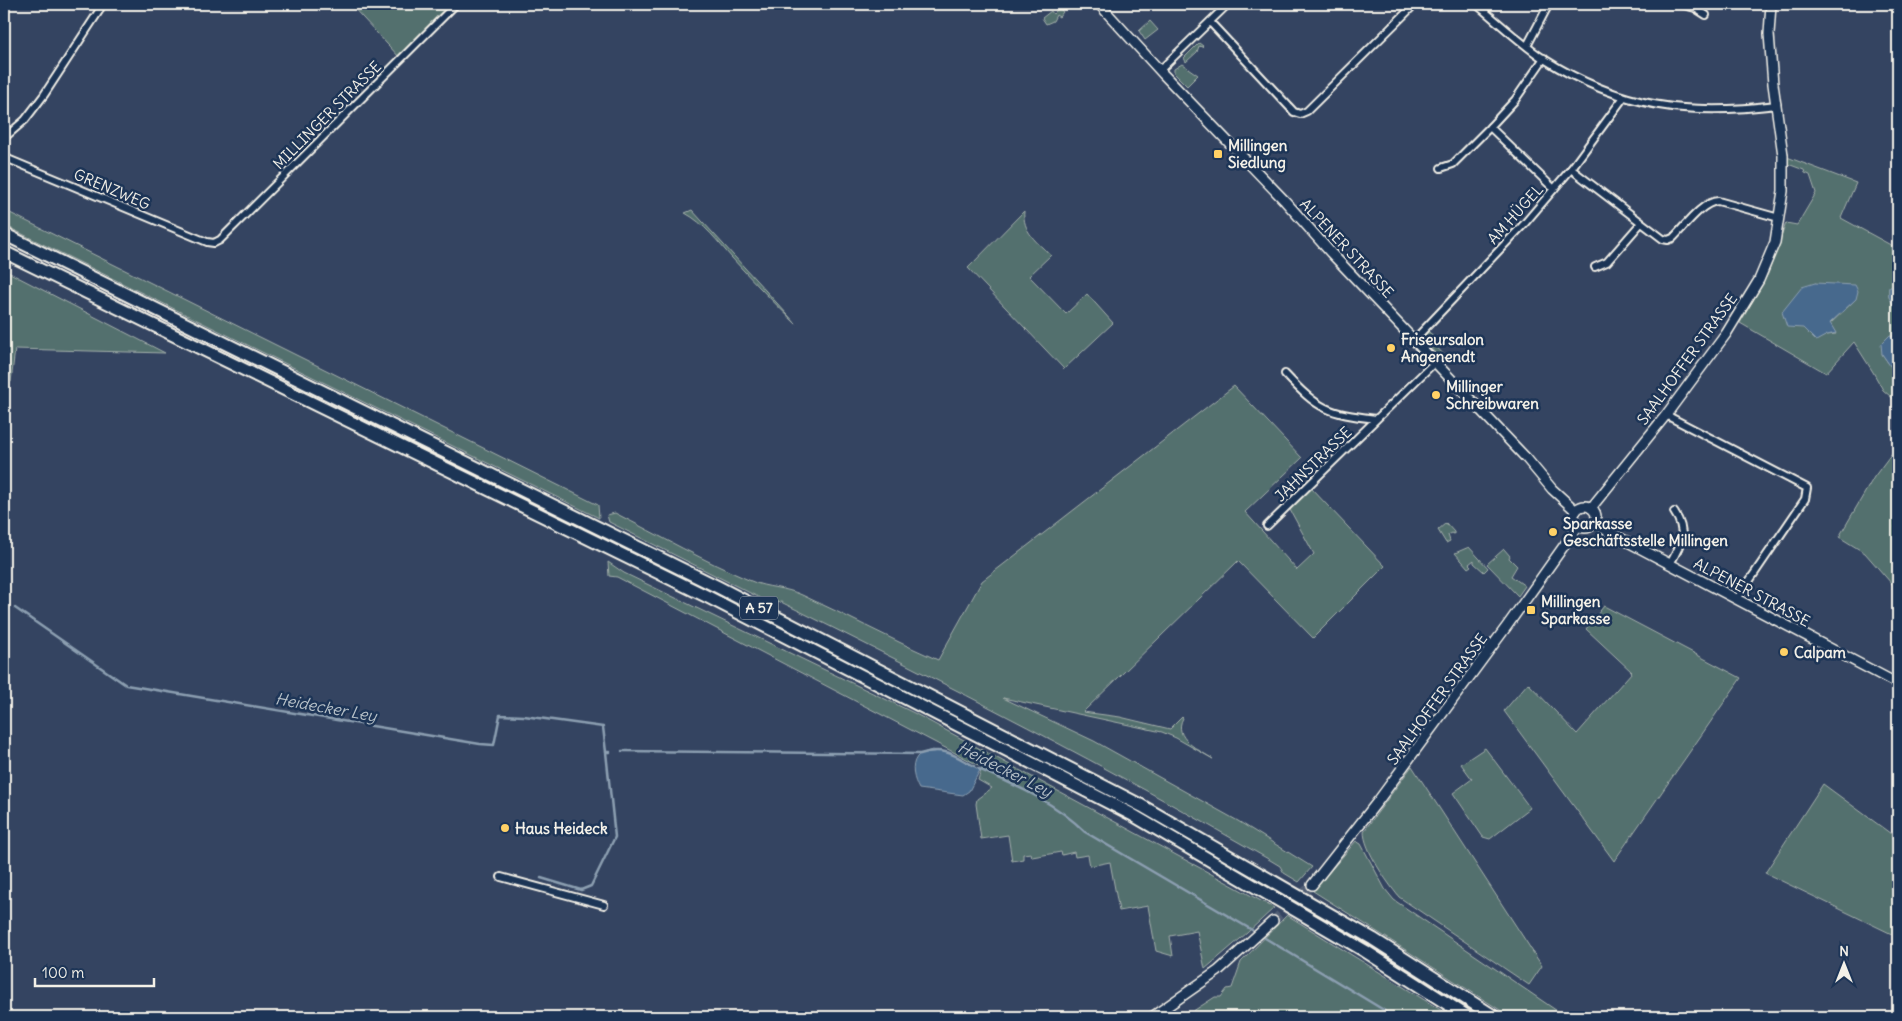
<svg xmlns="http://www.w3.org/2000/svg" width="1902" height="1021" font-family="Delius,sans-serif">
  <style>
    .green { fill: #536f6e; stroke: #a4b0ab; fill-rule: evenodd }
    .water { fill: #46698d; stroke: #8c9fb1 }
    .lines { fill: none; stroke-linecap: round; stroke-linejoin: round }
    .stream { stroke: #8c9fb1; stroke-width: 2.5 }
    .secondary-tunnel { stroke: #515e75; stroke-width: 9; stroke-dasharray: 9 4.5; stroke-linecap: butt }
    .street-casing { stroke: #f4f1e8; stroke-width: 10 }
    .secondary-casing { stroke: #f4f1e8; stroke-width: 12 }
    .highway-casing { stroke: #f4f1e8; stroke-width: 15 }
    .street { stroke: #1d3557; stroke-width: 6 }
    .secondary { stroke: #1d3557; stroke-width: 9 }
    .highway { stroke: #1d3557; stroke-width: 11 }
    .poi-dot { fill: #ffd166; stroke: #1d3557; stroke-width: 2 }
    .labels { text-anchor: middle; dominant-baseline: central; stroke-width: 5; stroke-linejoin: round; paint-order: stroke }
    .shield { fill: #1d3557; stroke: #b4b9bc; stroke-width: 1 }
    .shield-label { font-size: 14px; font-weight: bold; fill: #f4f1e8 }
    .street-label { font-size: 15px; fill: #f4f1e8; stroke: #1d3557 }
    .poi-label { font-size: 15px; font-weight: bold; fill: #f4f1e8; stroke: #1d3557; text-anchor: start }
    .water-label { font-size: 16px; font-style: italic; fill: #b7c1c8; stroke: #1d3557 }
  </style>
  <rect width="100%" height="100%" fill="#344461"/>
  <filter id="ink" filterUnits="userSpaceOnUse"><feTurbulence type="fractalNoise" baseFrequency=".02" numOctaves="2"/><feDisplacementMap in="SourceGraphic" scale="10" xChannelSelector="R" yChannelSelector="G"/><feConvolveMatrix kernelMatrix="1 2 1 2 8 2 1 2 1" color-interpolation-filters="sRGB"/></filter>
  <g filter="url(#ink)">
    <!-- green -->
    <g class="green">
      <path d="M 350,4 L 456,4 L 401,59 Z"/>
      <path d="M 1059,8 L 1063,12 L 1059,17 L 1056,15 L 1053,21 L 1046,24 L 1042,18 L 1051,11 L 1053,14 Z"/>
      <path d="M 1150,21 L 1158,30 L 1145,40 L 1139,31 Z"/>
      <path d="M 1199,43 L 1203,46 L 1202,47 L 1199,46 L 1197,52 L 1186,62 L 1184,58 Z"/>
      <path d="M 1182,64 L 1198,75 L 1187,86 L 1174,73 L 1174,69 Z"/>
      <path d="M 1787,157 L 1856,183 L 1841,218 L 1898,249 L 1898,287 L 1889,288 L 1889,297 L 1898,313 L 1898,338 L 1890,335 L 1882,354 L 1898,377 L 1898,409 L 1895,407 L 1897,402 L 1883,390 L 1873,372 L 1854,342 L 1826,373 L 1740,323 L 1768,274 L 1786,223 L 1797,225 L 1816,193 L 1810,175 L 1805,173 L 1804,170 L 1788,164 ZM 1815,283 L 1856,299 L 1830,324 L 1836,334 L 1827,335 L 1816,340 L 1803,328 Z"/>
      <path d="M 4,210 L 598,505 L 599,518 L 4,225 Z"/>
      <path d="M 692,210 L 797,325 C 774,303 753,281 732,258 C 718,242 704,223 685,213 Z"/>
      <path d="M 1024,211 C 1022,231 1037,243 1051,255 L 1029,276 L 1066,314 L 1087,294 L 1113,323 L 1064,369 L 968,268 Z"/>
      <path d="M 4,270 L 165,353 L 15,349 L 11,382 L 4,380 Z"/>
      <path d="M 1426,330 L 1434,336 L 1430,340 L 1447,358 L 1443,361 L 1421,338 L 1421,335 Z"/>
      <path d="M 1234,386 L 1302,458 L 1245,512 L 1297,570 L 1314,554 L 1289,508 L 1310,487 L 1385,566 L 1313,638 L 1238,561 L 1083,712 L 1120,717 L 1170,729 L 1182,717 L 1183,718 C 1172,738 1199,750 1213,759 L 1176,738 L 1162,732 L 1003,698 L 1094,741 L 1238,821 L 1312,867 L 1299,882 L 1284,873 L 1280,866 L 1270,860 C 1110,768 947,684 781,602 L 772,604 L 609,522 L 607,515 L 615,513 C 660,536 704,561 751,581 C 767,588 785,587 802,595 C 848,616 892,640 938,660 L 982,581 Z"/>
      <path d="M 1898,445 L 1898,517 L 1895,527 L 1898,542 L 1898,591 L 1865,553 L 1839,537 L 1874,477 Z"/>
      <path d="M 1446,523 L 1454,532 L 1454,534 L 1452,533 L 1448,535 L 1450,541 L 1446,543 L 1438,530 Z"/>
      <path d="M 1469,547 L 1488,568 L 1484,572 L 1474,563 L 1474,560 L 1469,564 L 1471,566 L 1468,568 L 1455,553 Z"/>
      <path d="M 1504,549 L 1510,556 L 1509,558 L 1517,566 L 1511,576 L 1525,586 L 1518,596 L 1487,564 Z"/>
      <path d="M 608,562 L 624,573 L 914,713 L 1274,908 L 1247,933 L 1205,969 L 1197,931 L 1170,936 L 1173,956 L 1156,951 L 1148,906 L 1119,911 L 1110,862 L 1090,866 L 1088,855 L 1075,857 L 1074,852 L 1062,855 L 1061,852 L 1032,857 L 1031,853 L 1023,854 L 1023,859 L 1012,861 L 1008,835 L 981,839 L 976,804 L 977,799 L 992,788 L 978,780 L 982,767 L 617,577 L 609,576 Z"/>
      <path d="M 1604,606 L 1741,678 L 1614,861 L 1504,711 L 1528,683 L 1577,734 L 1632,672 L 1586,629 Z"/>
      <path d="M 1485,748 L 1530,808 L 1490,839 L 1483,837 L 1453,793 L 1472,779 L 1461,764 Z"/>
      <path d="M 1412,766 L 1542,966 L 1529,985 L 1399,897 C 1387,882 1364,850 1364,831 Z"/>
      <path d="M 1823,784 L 1898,839 L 1898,937 L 1765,873 Z"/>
      <path d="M 1356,841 L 1361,844 L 1385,889 L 1394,900 L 1566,1017 L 1511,1017 L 1313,891 Z"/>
      <path d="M 1287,915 L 1452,1017 L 1184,1017 L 1215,997 L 1221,997 L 1227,989 L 1232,988 L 1241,962 Z"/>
    </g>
    <!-- water -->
    <g class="water">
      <path d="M 1815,283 L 1855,285 L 1858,291 L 1856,299 L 1830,323 L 1836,333 L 1827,335 L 1816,341 L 1803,328 L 1787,327 L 1782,312 L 1802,287 Z"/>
      <path d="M 1889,287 L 1898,287 L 1898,313 L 1889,297 Z"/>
      <path d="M 1890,335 L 1898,338 L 1898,377 L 1882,354 L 1881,344 Z"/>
      <path d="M 932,750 L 949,752 L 980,770 L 969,791 L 963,795 L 919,789 C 914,780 910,766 917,757 C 920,753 927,752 932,750 Z"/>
    </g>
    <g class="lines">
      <!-- stream -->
      <g class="stream">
        <path d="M 15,608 L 126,685 L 480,744 L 494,745 L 500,715 L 524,716 L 603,727 L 606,752 L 610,752"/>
        <path d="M 622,751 L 920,754 C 944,746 954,755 974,766"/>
        <path d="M 979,769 C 1017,786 1055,802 1085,832 L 1252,930"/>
        <path d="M 541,878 L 581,890 L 591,886 L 615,837 L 606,752"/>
        <path d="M 1265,938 L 1382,1009 L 1392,1017"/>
      </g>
      <!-- secondary-tunnel -->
      <path class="secondary-tunnel" d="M 1273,921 L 1312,885"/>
      <defs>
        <g id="street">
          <path d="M 1476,4 C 1498,22 1520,43 1544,59 C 1621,108 1688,116 1777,105"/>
          <path d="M 1681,4 L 1695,8 L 1706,15"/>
          <path d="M 1210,22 L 1294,112 L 1300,114 L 1307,111 L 1415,4"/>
          <path d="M 1527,46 L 1549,4"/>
          <path d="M 1544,58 L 1515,100 L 1490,127 L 1554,189"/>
          <path d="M 1160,70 L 1228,4"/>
          <path d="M 4,138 L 25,120 L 44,95 L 99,11 L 102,4"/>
          <path d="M 4,153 L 8,159 L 207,242 L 214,243 L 220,240 L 456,4"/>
          <path d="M 1441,168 L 1453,164 L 1490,127"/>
          <path d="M 1571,169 L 1663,239 L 1668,240 L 1673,238 C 1685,226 1702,202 1718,201 L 1779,218"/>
          <path d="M 1595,267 L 1607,262 L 1641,223"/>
          <path d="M 1414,340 L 1525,223 L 1571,169 L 1624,97"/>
          <path d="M 1285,374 C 1319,410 1327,413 1376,419"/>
          <path d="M 1666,415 L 1807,488 L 1805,499 L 1737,599"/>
          <path d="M 1267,526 L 1435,362"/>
          <path d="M 1670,564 C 1681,545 1688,532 1674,512"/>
          <path d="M 501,877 L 604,905"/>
        </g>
        <g id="secondary">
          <path d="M 1099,4 L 1163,74 L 1285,201 L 1331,253 L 1527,459 L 1552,489 L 1576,511"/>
          <circle cx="1585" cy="517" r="11"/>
          <path d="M 1591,508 L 1666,415 L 1726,334 L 1759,280 L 1775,242 L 1783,191 L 1783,155 L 1773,84 L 1769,34 L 1771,4"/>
          <path d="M 1595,522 L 1607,531 L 1898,684"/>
          <path d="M 1312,885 L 1378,801 L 1507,626 L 1578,526"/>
          <path d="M 1152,1017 L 1218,971 L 1273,921"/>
        </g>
        <g id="highway">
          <path d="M 4,234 L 718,587 L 1142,806 L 1373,939 L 1495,1017"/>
          <path d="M 4,252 L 708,597 L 1131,814 L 1365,951 L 1468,1017"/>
        </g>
      </defs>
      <!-- street casing -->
      <use href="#street" class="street-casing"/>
      <!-- secondary casing -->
      <use href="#secondary" class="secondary-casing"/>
      <!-- highway casing -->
      <use href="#highway" class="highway-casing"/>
      <!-- street -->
      <use href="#street" class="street"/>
      <!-- secondary -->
      <use href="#secondary" class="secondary"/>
      <!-- highway -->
      <use href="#highway" class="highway"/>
    </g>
  </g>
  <!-- markers -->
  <g class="poi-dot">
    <rect x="1213" y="149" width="10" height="10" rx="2.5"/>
    <circle cx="1391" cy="348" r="5"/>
    <circle cx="1436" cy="395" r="5"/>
    <circle cx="1553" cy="532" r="5"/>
    <rect x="1526" y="605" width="10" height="10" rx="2.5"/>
    <circle cx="1784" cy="652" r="5"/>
    <circle cx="505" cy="828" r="5"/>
  </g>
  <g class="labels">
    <!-- shield labels -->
    <rect class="shield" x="740" y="596.5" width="38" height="23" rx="4"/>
    <g class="shield-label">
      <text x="759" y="608">A 57</text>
    </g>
    <!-- street labels -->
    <g class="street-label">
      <text transform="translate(327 115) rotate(-45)">MILLINGER STRASSE</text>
      <text transform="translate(112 189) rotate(23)">GRENZWEG</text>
      <text transform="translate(1515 214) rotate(-48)">AM HÜGEL</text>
      <text transform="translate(1347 248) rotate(47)">ALPENER STRASSE</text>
      <text transform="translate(1687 359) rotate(-54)">SAALHOFFER STRASSE</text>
      <text transform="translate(1313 464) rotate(-44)">JAHNSTRASSE</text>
      <text transform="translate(1752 592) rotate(28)">ALPENER STRASSE</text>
      <text transform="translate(1437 699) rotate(-54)">SAALHOFFER STRASSE</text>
    </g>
    <!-- poi labels -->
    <g class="poi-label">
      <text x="1228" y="145">Millingen<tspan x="1228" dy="17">Siedlung</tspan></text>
      <text x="1401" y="339">Friseursalon<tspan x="1401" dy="17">Angenendt</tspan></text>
      <text x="1446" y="386">Millinger<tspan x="1446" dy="17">Schreibwaren</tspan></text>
      <text x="1563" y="523">Sparkasse<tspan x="1563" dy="17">Geschäftsstelle Millingen</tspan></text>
      <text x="1541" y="601">Millingen<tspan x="1541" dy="17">Sparkasse</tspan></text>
      <text x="1794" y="652">Calpam</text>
      <text x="515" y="828">Haus Heideck</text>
    </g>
    <!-- water labels -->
    <g class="water-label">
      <text transform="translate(326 707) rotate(10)">Heidecker Ley</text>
      <text transform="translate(1005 769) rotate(27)">Heidecker Ley</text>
    </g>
  </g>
  <!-- margin -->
  <rect width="1902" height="1021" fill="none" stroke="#1d3557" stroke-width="20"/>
  <rect x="10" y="10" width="1882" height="1001" fill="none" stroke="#f4f1e8" stroke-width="2" filter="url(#ink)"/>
  <!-- north arrow -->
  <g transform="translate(1844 964)" stroke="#1d3557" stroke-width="4" paint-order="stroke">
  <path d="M0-4L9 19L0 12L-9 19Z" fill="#f4f1e8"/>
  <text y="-8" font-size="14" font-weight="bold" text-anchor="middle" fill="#f4f1e8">N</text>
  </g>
  <!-- scale -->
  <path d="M35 978v8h119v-8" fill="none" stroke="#f4f1e8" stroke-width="2.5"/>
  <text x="42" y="978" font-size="15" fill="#f4f1e8" stroke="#1d3557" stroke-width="4" paint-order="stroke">100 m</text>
</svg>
